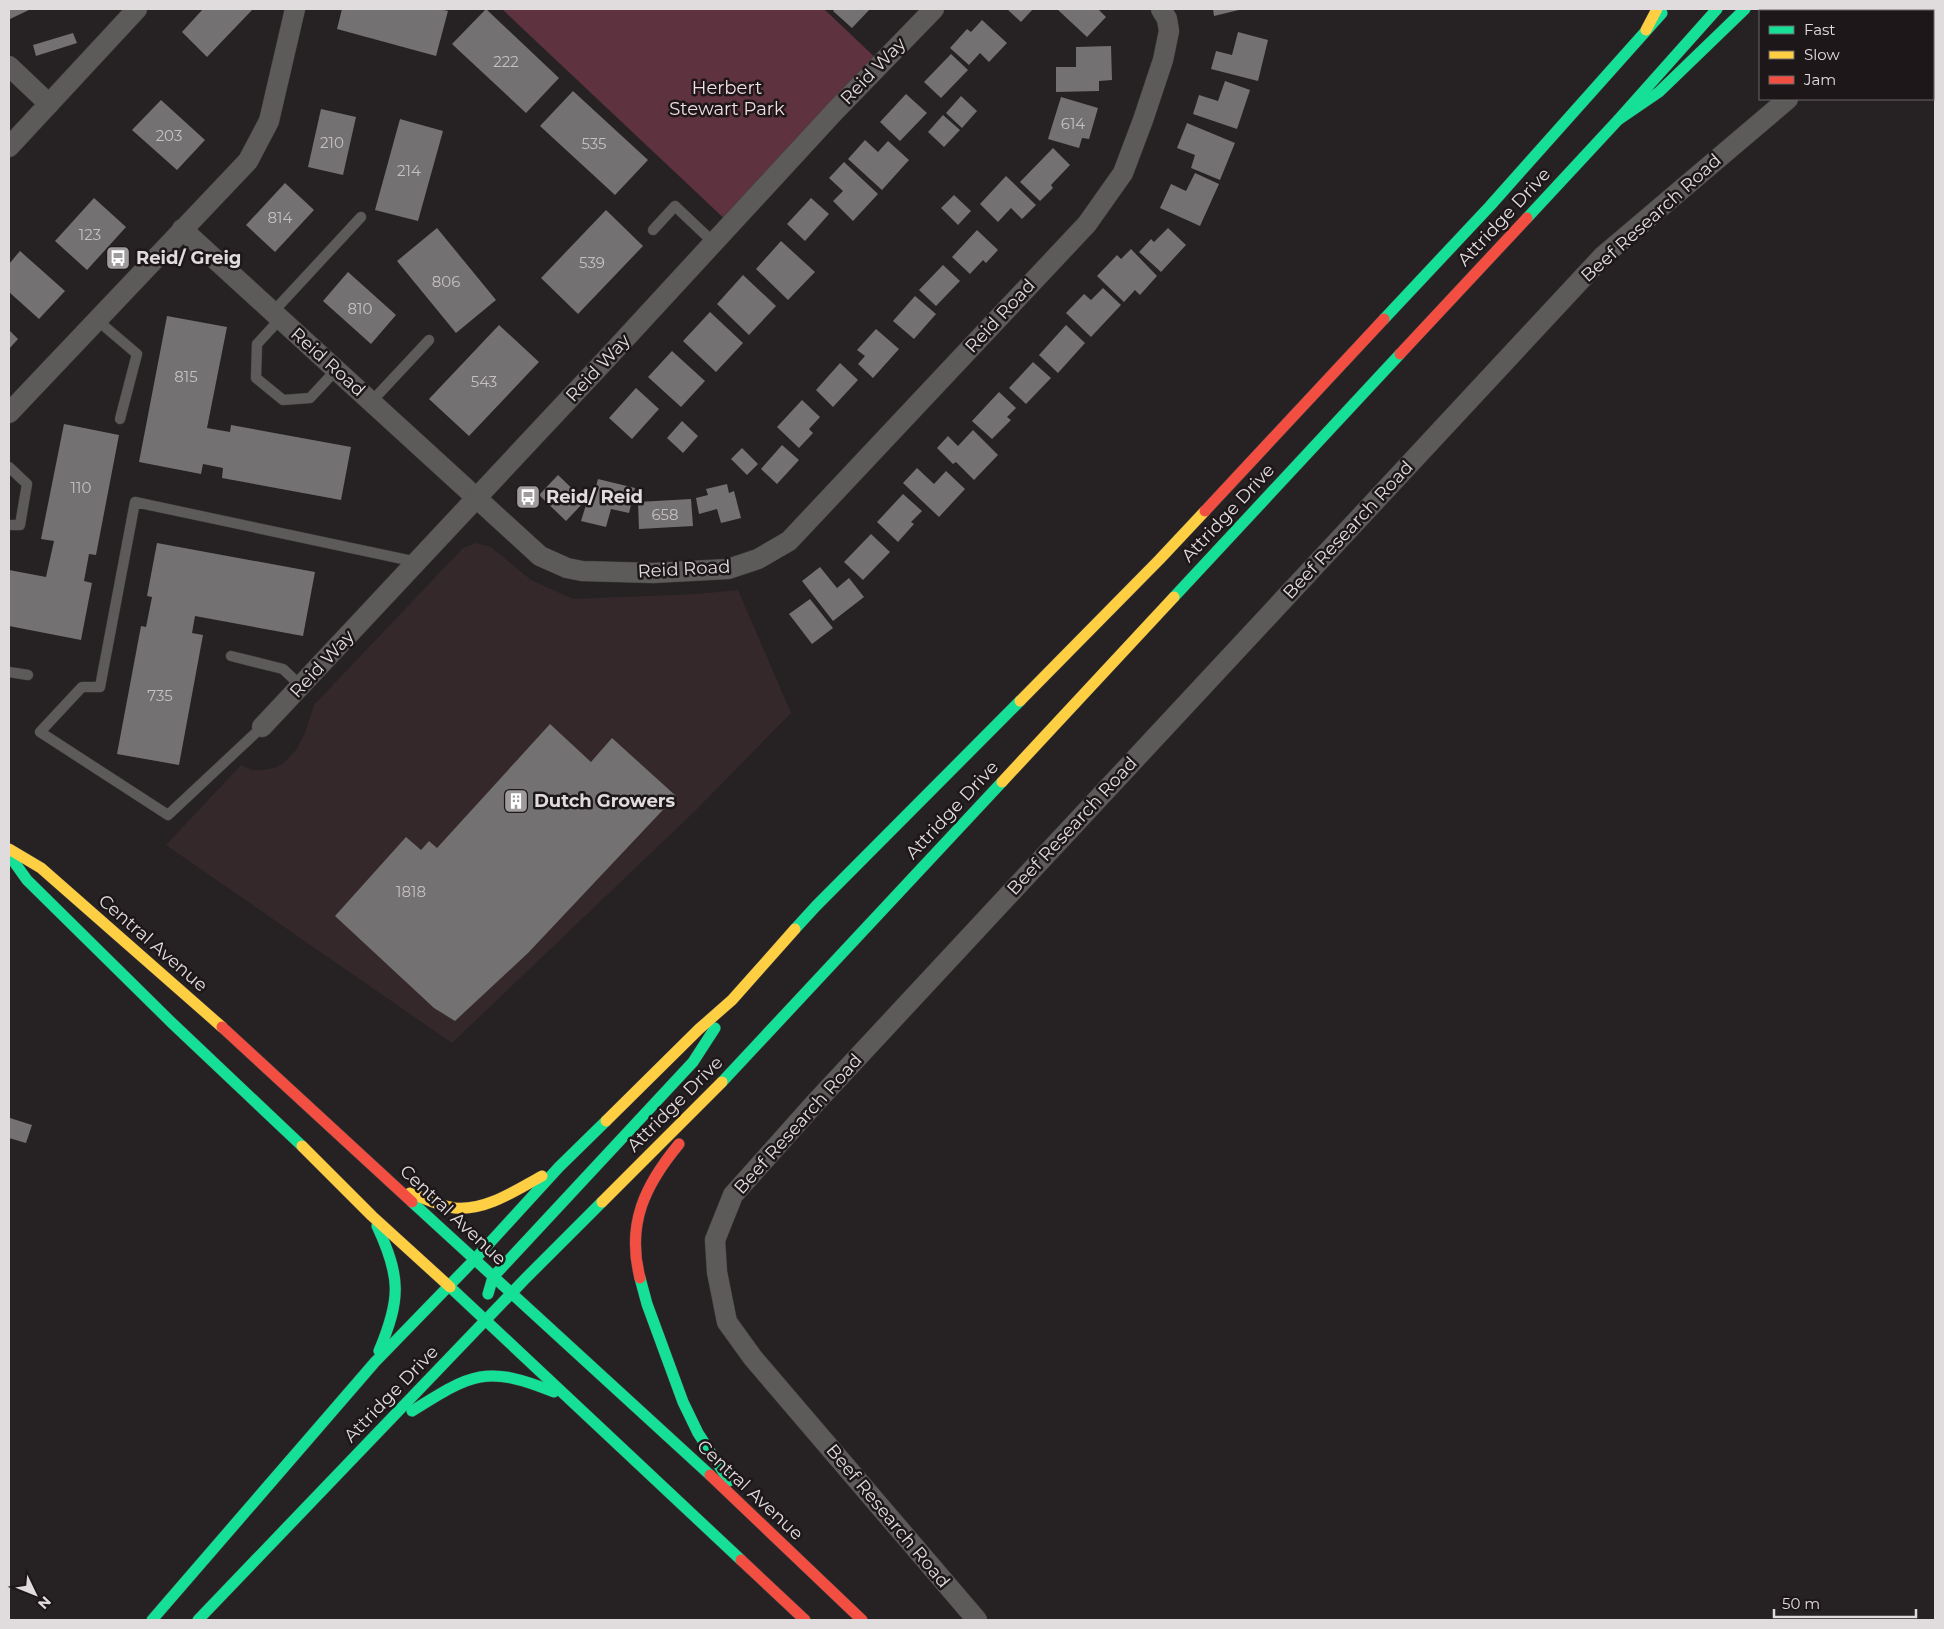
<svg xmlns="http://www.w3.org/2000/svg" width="1944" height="1629" font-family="Montserrat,sans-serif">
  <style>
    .built { fill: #34282a }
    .green { fill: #5f3240 }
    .building { fill: #747172 }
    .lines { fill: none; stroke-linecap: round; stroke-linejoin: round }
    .lane-casing { stroke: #413e3e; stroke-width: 11 }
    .street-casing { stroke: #413e3e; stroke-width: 21 }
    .fast-casing { stroke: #413e3e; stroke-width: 12 }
    .slow-casing { stroke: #413e3e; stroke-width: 12 }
    .jam-casing { stroke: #413e3e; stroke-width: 12 }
    .lane { stroke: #5d5a5a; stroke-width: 10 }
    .street { stroke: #5d5a5a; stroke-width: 20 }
    .fast { stroke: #16e098; stroke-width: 11 }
    .slow { stroke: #ffcf43; stroke-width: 11 }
    .jam { stroke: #f24e42; stroke-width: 11 }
    .labels { text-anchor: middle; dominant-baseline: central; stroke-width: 5; stroke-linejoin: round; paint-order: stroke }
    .number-label { font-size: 15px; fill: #c5c1c2 }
    .street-label { font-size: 18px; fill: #e0dcdd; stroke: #1d1719 }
    .park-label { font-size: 18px; fill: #f4dde2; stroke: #1d1719 }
    .poi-label { font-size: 18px; font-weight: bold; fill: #e0dcdd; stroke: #1d1719; text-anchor: start }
  </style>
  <rect width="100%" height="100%" fill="#262223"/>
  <!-- built -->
  <path class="built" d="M 476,543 L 491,547 L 531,580 L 573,599 L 697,594 L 738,590 L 791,713 L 695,811 L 452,1043 L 166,845 L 241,765 L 252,770 L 261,770 L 275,768 L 284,763 L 297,749 L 305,733 L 314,705 L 463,548 Z"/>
  <!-- green -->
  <path class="green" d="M 502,9 L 824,9 L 882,64 L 730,224 Z"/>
  <!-- building -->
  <g class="building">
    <path d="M 9,9 L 31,9 L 10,19 Z"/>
    <path d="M 203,9 L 253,9 L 207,57 L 182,32 Z"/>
    <path d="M 342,9 L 440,9 L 448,11 L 436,56 L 337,29 Z"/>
    <path d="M 486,9 L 559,78 L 526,113 L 452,44 Z"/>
    <path d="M 835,9 L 870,9 L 852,28 L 833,11 Z"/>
    <path d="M 1007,9 L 1033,9 L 1021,22 Z"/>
    <path d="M 1057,9 L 1098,9 L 1106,17 L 1087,37 Z"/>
    <path d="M 1213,9 L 1243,9 L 1214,16 Z"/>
    <path d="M 982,20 L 1007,43 L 989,62 L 980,53 L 969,65 L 950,48 L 967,29 L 971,32 Z"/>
    <path d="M 1238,32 L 1268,40 L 1258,81 L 1211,69 L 1216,51 L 1232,55 Z"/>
    <path d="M 73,33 L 77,43 L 36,56 L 33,45 Z"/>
    <path d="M 1111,46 L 1112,80 L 1099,81 L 1099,91 L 1056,92 L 1056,67 L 1076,67 L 1076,47 Z"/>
    <path d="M 951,54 L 968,70 L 941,98 L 924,82 Z"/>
    <path d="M 1225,81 L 1250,90 L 1237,129 L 1193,114 L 1199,95 L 1218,101 Z"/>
    <path d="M 573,91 L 648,160 L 615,195 L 540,126 Z"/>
    <path d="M 906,94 L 927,113 L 900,141 L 880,122 Z"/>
    <path d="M 961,96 L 977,111 L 962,128 L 946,113 Z"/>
    <path d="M 1061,97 L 1098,108 L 1089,139 L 1082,138 L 1079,148 L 1048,139 Z"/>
    <path d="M 161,100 L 205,140 L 177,170 L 132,130 Z"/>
    <path d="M 321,109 L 356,117 L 343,175 L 308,167 Z"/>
    <path d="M 943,115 L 960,130 L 944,147 L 928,132 Z"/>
    <path d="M 400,119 L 443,131 L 418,221 L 375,210 Z"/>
    <path d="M 1187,123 L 1235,143 L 1220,180 L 1191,168 L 1195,155 L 1177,148 Z"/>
    <path d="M 865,140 L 878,152 L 888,141 L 909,160 L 882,190 L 848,159 Z"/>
    <path d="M 1053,148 L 1070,165 L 1051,185 L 1053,188 L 1040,201 L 1020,182 Z"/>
    <path d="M 844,162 L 878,194 L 853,221 L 833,201 L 843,191 L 829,178 Z"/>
    <path d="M 1195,173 L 1219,184 L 1200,226 L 1160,208 L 1171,184 L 1186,191 Z"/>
    <path d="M 1006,176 L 1036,205 L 1022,219 L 1011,208 L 998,222 L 980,204 Z"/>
    <path d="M 285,183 L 314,210 L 275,252 L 246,225 Z"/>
    <path d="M 954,195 L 971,211 L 958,225 L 941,208 Z"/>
    <path d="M 94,198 L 126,227 L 87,270 L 55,241 Z"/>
    <path d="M 811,198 L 829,214 L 805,241 L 787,224 Z"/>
    <path d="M 606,210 L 643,246 L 578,314 L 541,278 Z"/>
    <path d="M 437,228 L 496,300 L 456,333 L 397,261 Z"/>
    <path d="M 1168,228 L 1186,245 L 1161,272 L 1139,252 L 1151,239 L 1154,242 Z"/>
    <path d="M 977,230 L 998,250 L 986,263 L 983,260 L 970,274 L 952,257 Z"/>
    <path d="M 781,241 L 815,272 L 788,300 L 756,269 Z"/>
    <path d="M 1131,249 L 1157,276 L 1140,295 L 1135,290 L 1124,302 L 1097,276 L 1117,255 L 1121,259 Z"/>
    <path d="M 20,251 L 65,291 L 39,319 L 9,292 L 9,264 Z"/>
    <path d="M 943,265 L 960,281 L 936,306 L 919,290 Z"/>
    <path d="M 348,272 L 396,315 L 371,344 L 323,301 Z"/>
    <path d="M 743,275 L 776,306 L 749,335 L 717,304 Z"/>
    <path d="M 1103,288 L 1121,305 L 1091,337 L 1066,313 L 1084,294 L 1091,300 Z"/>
    <path d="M 915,296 L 936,314 L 914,339 L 893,321 Z"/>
    <path d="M 710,312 L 743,343 L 716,372 L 683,341 Z"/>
    <path d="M 167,316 L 227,327 L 207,428 L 230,432 L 231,425 L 351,447 L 341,500 L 222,478 L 223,468 L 203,464 L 201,474 L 139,462 Z"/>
    <path d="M 499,325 L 539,362 L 469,436 L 429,399 Z"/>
    <path d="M 1066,325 L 1085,343 L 1058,373 L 1039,355 Z"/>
    <path d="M 876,329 L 899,349 L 873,378 L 858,364 L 865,356 L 857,350 Z"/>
    <path d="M 9,330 L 18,339 L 9,349 Z"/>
    <path d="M 672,351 L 705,381 L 681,407 L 648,377 Z"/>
    <path d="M 1033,362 L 1051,378 L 1026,404 L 1009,388 Z"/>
    <path d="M 840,363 L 858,380 L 833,407 L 816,390 Z"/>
    <path d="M 636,388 L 659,409 L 632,439 L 609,418 Z"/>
    <path d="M 999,392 L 1016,408 L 1007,417 L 1011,420 L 992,439 L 972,421 Z"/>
    <path d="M 802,400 L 820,417 L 809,429 L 813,433 L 799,448 L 777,427 Z"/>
    <path d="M 682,421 L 698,436 L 683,453 L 667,438 Z"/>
    <path d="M 64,424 L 119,435 L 96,555 L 89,554 L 84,581 L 92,583 L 81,640 L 9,626 L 9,570 L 46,577 L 54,541 L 41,539 Z"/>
    <path d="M 973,430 L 998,455 L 974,480 L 956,462 L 953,464 L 937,448 L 948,436 L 958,446 Z"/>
    <path d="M 782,445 L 799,460 L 777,484 L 761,469 Z"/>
    <path d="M 742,448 L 758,464 L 747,475 L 731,459 Z"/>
    <path d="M 917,468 L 934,484 L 946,471 L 965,489 L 939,517 L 903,483 Z"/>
    <path d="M 558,475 L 585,501 L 566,521 L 539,495 Z"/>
    <path d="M 598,479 L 635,488 L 629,513 L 611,509 L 606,527 L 581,521 L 586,505 L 591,507 Z"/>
    <path d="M 727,484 L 729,493 L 734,491 L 741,518 L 721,523 L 717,509 L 699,514 L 696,498 L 708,495 L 706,489 Z"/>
    <path d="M 903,494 L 922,511 L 911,522 L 914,524 L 898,542 L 877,522 Z"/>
    <path d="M 691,499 L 693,526 L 639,529 L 638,502 Z"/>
    <path d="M 871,534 L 890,552 L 863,580 L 844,562 Z"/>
    <path d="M 157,543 L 315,572 L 303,636 L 195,616 L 192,633 L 203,635 L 179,765 L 117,754 L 141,626 L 146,627 L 152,597 L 147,596 Z"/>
    <path d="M 820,567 L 837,588 L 849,578 L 864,597 L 833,621 L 802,581 Z"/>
    <path d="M 810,599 L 833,628 L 812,644 L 789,614 Z"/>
    <path d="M 550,724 L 591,762 L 612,738 L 676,796 L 528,953 L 455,1021 L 434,1008 L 335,916 L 406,837 L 421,850 L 429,841 L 437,848 Z"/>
    <path d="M 10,1118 L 32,1125 L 26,1143 L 9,1138 Z"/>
  </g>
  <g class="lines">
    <defs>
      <g id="lane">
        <path d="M 653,230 L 675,206 L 713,242"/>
        <path d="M 273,312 L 361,217"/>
        <path d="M 280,319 L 257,344 L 256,378 L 283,400 L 310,398 L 336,370"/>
        <path d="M 97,320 L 137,354 L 120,419"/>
        <path d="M 372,401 L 429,340"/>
        <path d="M 9,467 L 27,484 L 20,525 L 9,525"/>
        <path d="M 231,656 L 283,669 L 301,686"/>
        <path d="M 9,672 L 28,675"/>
        <path d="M 262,727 L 168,815 L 40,732 L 82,687 L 100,687 L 135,502 L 417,562"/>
      </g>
      <g id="street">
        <path d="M 1892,11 L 1895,9"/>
        <path d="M 9,66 L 49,104"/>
        <path d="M 9,147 L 137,9"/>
        <path d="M 182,229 L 540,556 L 567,568 L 582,571 L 653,573 L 728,569 L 758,559 L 789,541 L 1087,224 L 1123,173 L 1143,120 L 1163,60 L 1169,31 L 1167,19 L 1161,9"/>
        <path d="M 9,413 L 248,161 L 269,121 L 295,9"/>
        <path d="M 262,727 L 599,367 L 835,111 L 934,9"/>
        <path d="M 977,1620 L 753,1358 L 727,1322 L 717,1272 L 715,1240 L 733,1195 L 816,1102 L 1603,256 L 1788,99"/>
      </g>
      <g id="fast">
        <path d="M 1618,120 L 1659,92 L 1745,9"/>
        <path d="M 1527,218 L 1618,120 L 1717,9"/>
        <path d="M 1384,319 L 1490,206 L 1662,13"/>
        <path d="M 1174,597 L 1400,354"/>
        <path d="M 12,859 L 27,880 L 172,1023 L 302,1146"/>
        <path d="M 795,929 L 816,906 L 1020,701"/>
        <path d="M 722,1082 L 1002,782"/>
        <path d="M 412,1202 L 710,1475"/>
        <path d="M 377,1226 C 401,1277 401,1299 379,1351"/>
        <path d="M 640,1278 L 647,1304 L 683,1402 L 698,1433 L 729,1481"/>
        <path d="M 450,1287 L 741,1560"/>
        <path d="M 488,1294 L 493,1277 L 693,1062 L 715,1028"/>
        <path d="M 412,1411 C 471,1374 486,1364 554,1392"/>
        <path d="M 152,1620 L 375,1362 L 475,1259 L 559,1167 L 606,1121"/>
        <path d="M 198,1620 L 525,1279 L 602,1202"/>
      </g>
      <g id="slow">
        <path d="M 1646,30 L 1657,9"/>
        <path d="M 1020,701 L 1159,560 L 1205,511"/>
        <path d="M 1002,782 L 1174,597"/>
        <path d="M 9,849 L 41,868 L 222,1027"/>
        <path d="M 606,1121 L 699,1029 L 732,1000 L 795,929"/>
        <path d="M 302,1146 L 372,1216 L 450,1287"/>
        <path d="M 410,1193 C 424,1198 439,1206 455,1208 C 486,1211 516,1190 542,1176"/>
        <path d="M 602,1202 L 722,1082"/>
      </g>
      <g id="jam">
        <path d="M 1400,354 L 1527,218"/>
        <path d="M 1205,511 L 1384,319"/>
        <path d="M 222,1027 L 412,1202"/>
        <path d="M 640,1278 C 626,1224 645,1185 679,1144"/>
        <path d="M 710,1475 L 862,1620"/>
        <path d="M 741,1560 L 805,1620"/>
      </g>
    </defs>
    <!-- lane casing -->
    <use href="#lane" class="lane-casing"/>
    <!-- street casing -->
    <use href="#street" class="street-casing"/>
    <!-- fast casing -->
    <use href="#fast" class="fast-casing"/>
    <!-- slow casing -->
    <use href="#slow" class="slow-casing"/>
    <!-- jam casing -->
    <use href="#jam" class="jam-casing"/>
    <!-- lane -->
    <use href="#lane" class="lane"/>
    <!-- street -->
    <use href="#street" class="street"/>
    <!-- fast -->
    <use href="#fast" class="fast"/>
    <!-- slow -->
    <use href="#slow" class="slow"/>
    <!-- jam -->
    <use href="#jam" class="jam"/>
  </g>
  <!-- icons -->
  <defs>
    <symbol id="bus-square" viewBox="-11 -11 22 22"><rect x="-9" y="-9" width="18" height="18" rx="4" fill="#9f9b9c" stroke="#1d1719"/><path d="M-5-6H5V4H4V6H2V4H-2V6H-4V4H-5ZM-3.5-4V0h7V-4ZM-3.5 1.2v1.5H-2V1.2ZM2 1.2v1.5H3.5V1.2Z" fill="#fff"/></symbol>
    <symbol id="building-square" viewBox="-11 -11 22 22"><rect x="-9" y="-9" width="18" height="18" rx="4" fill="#9f9b9c" stroke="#1d1719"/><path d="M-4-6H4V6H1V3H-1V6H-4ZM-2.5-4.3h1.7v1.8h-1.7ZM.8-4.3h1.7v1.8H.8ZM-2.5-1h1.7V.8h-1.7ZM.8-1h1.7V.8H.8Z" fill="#fff"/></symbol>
  </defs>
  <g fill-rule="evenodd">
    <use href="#bus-square" x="104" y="244" width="28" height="28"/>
    <use href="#bus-square" x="514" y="483" width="28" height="28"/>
    <use href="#building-square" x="502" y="787" width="28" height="28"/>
  </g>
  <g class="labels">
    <!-- number labels -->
    <g class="number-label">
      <text x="506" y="61">222</text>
      <text x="1073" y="123">614</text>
      <text x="169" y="135">203</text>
      <text x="332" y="142">210</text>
      <text x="594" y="143">535</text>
      <text x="409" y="170">214</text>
      <text x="280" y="217">814</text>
      <text x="90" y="234">123</text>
      <text x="592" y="262">539</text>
      <text x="446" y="281">806</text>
      <text x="360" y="308">810</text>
      <text x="186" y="376">815</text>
      <text x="484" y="381">543</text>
      <text x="81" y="487">110</text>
      <text x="665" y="514">658</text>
      <text x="160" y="695">735</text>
      <text x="411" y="891">1818</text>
    </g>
    <!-- street labels -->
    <g class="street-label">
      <text transform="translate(873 71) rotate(-46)">Reid Way</text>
      <text transform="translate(1504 217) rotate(-47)">Attridge Drive</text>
      <text transform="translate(1651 218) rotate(-42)">Beef Research Road</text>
      <text transform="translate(1000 316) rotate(-47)">Reid Road</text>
      <text transform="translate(328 362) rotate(42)">Reid Road</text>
      <text transform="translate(598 368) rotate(-47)">Reid Way</text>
      <text transform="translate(1228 513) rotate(-47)">Attridge Drive</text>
      <text transform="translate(1348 530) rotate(-47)">Beef Research Road</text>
      <text transform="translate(684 569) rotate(-3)">Reid Road</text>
      <text transform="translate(322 664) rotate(-47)">Reid Way</text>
      <text transform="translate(952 810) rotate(-47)">Attridge Drive</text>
      <text transform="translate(1072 826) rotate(-47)">Beef Research Road</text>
      <text transform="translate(153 943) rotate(41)">Central Avenue</text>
      <text transform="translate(675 1104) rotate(-45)">Attridge Drive</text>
      <text transform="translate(798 1124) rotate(-48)">Beef Research Road</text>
      <text transform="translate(453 1215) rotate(43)">Central Avenue</text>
      <text transform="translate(391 1394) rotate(-46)">Attridge Drive</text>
      <text transform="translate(750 1490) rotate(43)">Central Avenue</text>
      <text transform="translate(888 1516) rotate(50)">Beef Research Road</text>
    </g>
    <!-- park labels -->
    <g class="park-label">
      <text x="727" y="88">Herbert<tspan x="727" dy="21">Stewart Park</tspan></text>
    </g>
    <!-- poi labels -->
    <g class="poi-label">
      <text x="136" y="258">Reid/ Greig</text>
      <text x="546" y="497">Reid/ Reid</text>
      <text x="534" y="801">Dutch Growers</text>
    </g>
  </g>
  <!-- border -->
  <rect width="1944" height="1629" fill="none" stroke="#e0dcdd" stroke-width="20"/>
  <!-- legend -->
  <rect x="1759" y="10" width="175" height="90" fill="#1d1719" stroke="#6b6667"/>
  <rect x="1769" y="26" width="25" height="8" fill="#16e098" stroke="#6b6667"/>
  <text x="1804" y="35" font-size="15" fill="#e0dcdd">Fast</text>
  <rect x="1769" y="51" width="25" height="8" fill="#ffcf43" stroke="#6b6667"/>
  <text x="1804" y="60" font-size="15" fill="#e0dcdd">Slow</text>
  <rect x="1769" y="76" width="25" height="8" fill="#f24e42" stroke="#6b6667"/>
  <text x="1804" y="85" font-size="15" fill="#e0dcdd">Jam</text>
  <!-- north arrow -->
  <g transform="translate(35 1594) rotate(133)" stroke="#1d1719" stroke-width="4" paint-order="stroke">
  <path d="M0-4L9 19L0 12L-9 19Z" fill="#e0dcdd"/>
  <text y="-8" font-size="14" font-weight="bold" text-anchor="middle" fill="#e0dcdd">N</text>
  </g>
  <!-- scale -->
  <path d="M1774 1609v8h142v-8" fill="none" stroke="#e0dcdd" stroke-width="2.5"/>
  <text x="1782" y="1609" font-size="15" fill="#e0dcdd" stroke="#1d1719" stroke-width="4" paint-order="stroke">50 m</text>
</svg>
